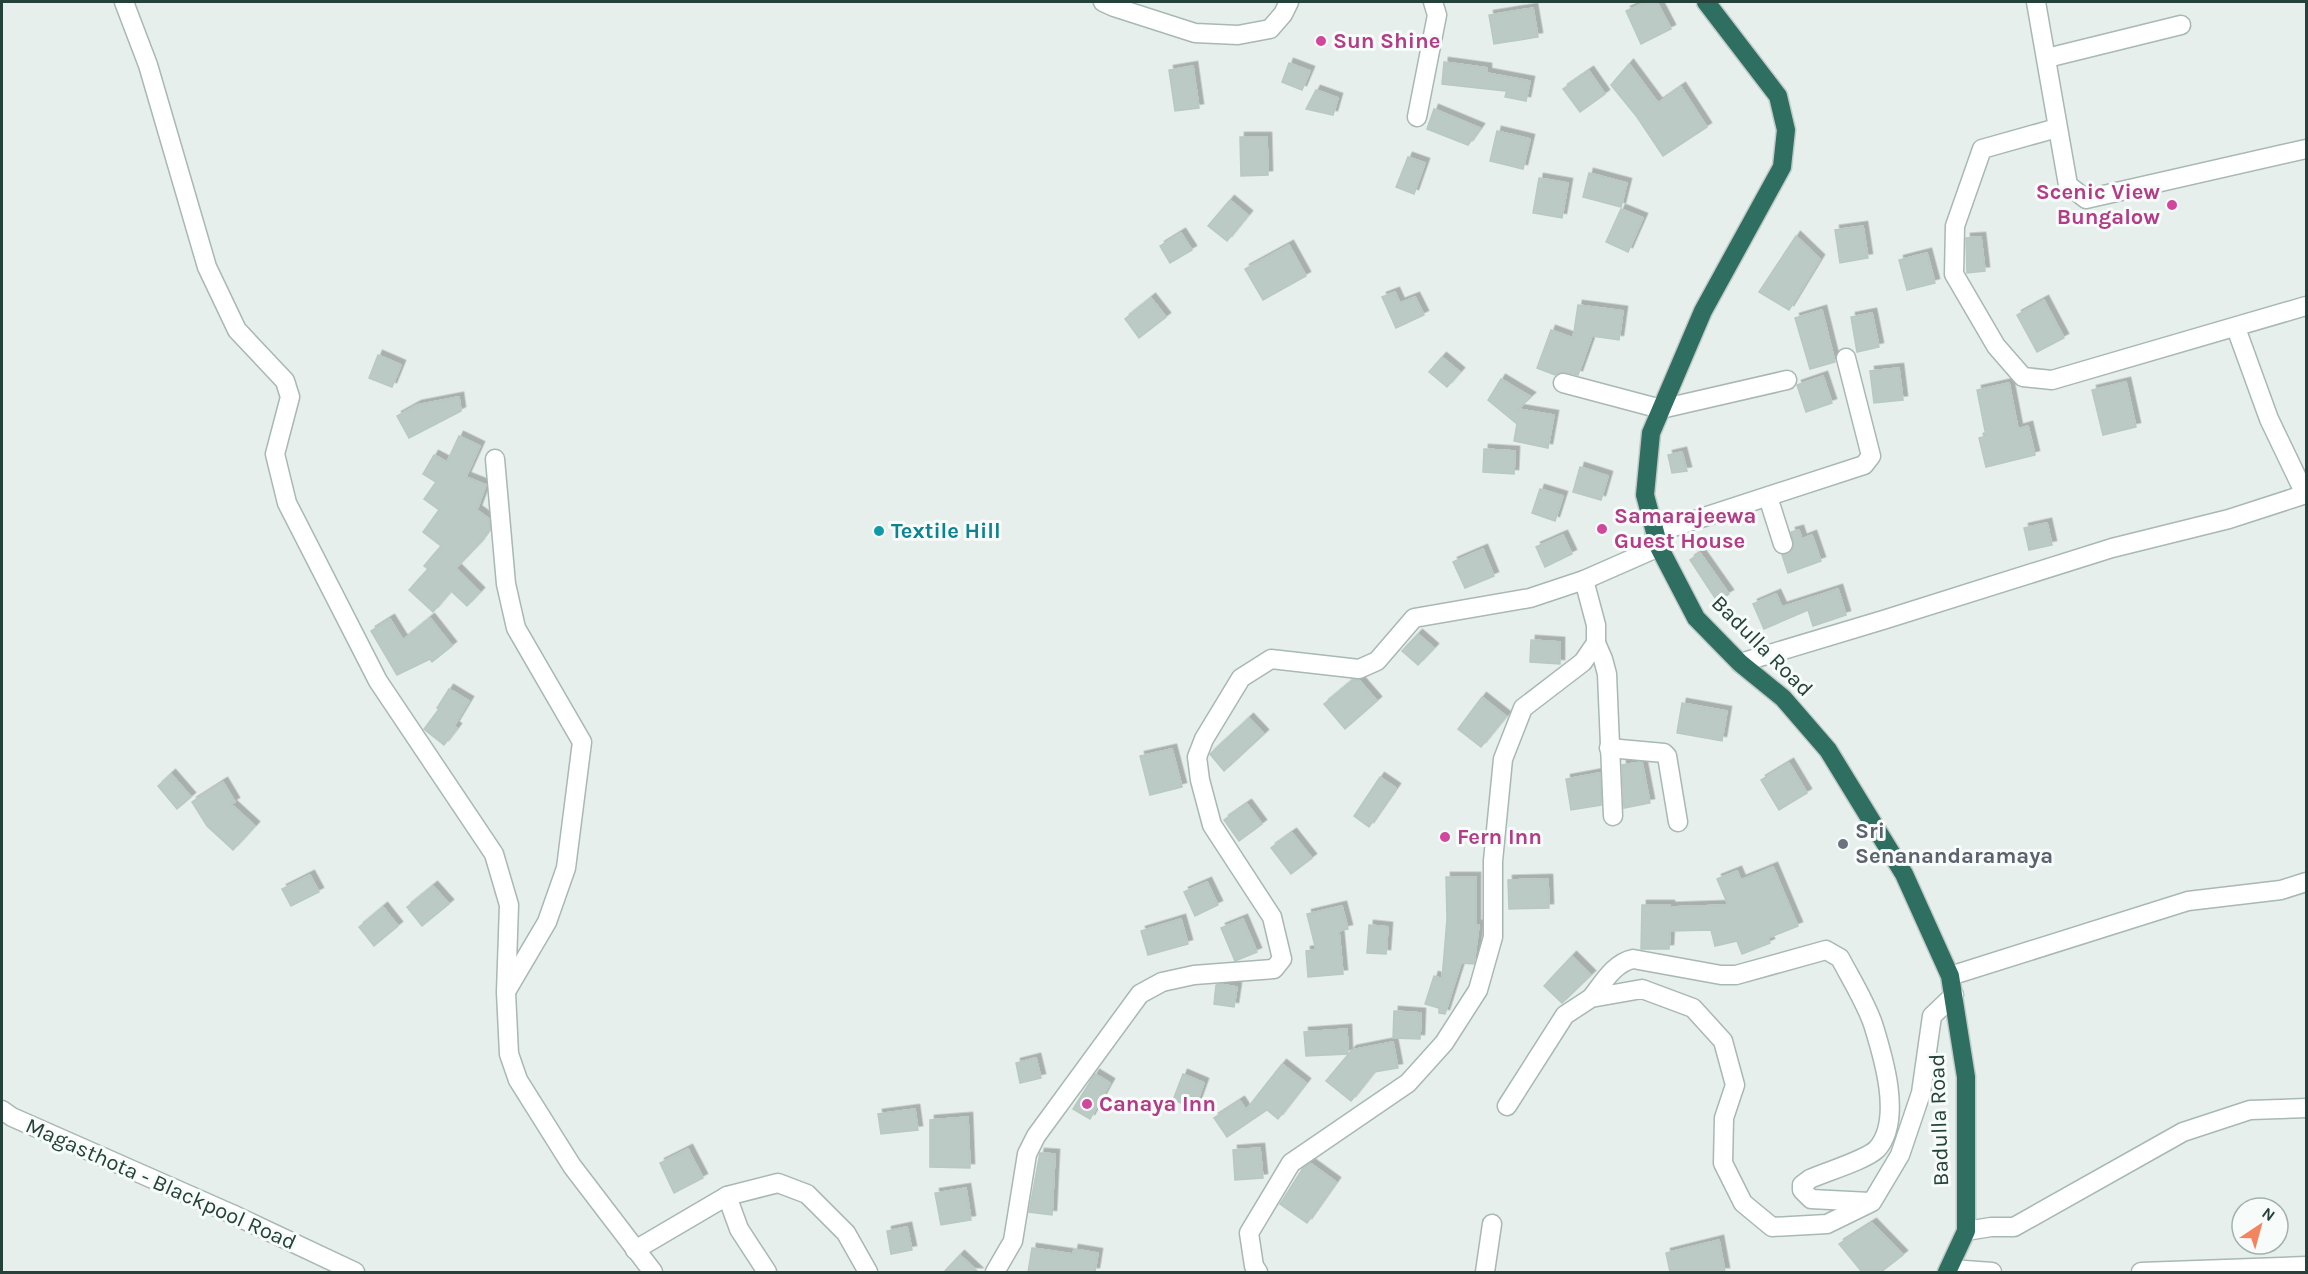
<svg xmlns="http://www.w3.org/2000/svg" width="2308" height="1274" font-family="Karla,sans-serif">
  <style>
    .building { fill: #bbcac4; stroke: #b8c9c2; stroke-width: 1.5; filter: url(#shadow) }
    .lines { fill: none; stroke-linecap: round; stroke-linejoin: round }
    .minor-casing { stroke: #a8b8b2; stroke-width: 21 }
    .highway-casing { stroke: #c2cac8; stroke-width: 21 }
    .minor { stroke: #fff; stroke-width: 18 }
    .highway { stroke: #2f6f62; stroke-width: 18 }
    .hotel-dot { fill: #d1479c; stroke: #f7fbf9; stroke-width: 2 }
    .culture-dot { fill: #0f9aa8; stroke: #f7fbf9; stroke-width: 2 }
    .worship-dot { fill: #6b7280; stroke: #f7fbf9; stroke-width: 2 }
    .labels { text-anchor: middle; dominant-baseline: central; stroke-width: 6; stroke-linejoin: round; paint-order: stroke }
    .hotel-label { font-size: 22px; font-weight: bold; fill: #b23c85; stroke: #f7fbf9; text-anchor: start }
    .culture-label { font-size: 22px; font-weight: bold; fill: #0d838f; stroke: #f7fbf9; text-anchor: start }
    .street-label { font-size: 22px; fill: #24423a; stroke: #f7fbf9 }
    .worship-label { font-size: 22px; font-weight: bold; fill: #5b616d; stroke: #f7fbf9; text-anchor: start }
  </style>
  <defs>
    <filter id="shadow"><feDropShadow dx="4.5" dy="-4.5" stdDeviation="0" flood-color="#0004"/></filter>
  </defs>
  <rect width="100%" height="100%" fill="#e6efeb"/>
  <!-- building -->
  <g class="building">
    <path d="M 1646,2 L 1657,2 L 1671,29 L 1641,44 L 1626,11 Z"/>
    <path d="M 1533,8 L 1538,37 L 1494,44 L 1489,15 Z"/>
    <path d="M 1444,62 L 1487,68 L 1487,73 L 1530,81 L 1526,101 L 1505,97 L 1508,86 L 1505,91 L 1442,84 Z"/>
    <path d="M 1289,63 L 1310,71 L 1302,90 L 1282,82 Z"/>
    <path d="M 1629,64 L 1658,103 L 1681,87 L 1707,127 L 1663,156 L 1637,117 L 1611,85 Z"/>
    <path d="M 1193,66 L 1199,108 L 1175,111 L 1169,70 Z"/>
    <path d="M 1589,71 L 1605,94 L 1580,112 L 1563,89 Z"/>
    <path d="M 1316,90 L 1338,98 L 1333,115 L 1306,109 Z"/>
    <path d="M 1434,109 L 1480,128 L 1468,145 L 1427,129 Z"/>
    <path d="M 1497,131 L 1530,139 L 1523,169 L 1490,161 Z"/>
    <path d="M 1240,137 L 1267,137 L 1268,175 L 1241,176 Z"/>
    <path d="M 1408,157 L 1425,163 L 1414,194 L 1396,187 Z"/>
    <path d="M 1589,173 L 1627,183 L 1621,207 L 1583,197 Z"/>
    <path d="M 1539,178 L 1568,183 L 1562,218 L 1533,213 Z"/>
    <path d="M 1230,200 L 1248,215 L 1227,241 L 1208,226 Z"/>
    <path d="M 1621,209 L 1643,218 L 1628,252 L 1606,242 Z"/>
    <path d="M 1863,226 L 1868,258 L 1840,263 L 1835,230 Z"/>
    <path d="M 1181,233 L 1192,250 L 1170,263 L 1160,246 Z"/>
    <path d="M 1796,236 L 1820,259 L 1789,310 L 1759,292 Z"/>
    <path d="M 1981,237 L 1985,271 L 1967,273 L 1966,238 Z"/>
    <path d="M 1289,245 L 1306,276 L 1263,300 L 1245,269 Z"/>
    <path d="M 1927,253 L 1935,283 L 1907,290 L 1899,260 Z"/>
    <path d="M 1395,292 L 1400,303 L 1415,297 L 1424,315 L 1396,328 L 1382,297 Z"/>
    <path d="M 1151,298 L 1166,317 L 1139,338 L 1125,319 Z"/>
    <path d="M 2044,300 L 2064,338 L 2037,352 L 2017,315 Z"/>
    <path d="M 1578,305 L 1623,311 L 1619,340 L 1592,336 L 1578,375 L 1565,372 L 1555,375 L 1537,368 L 1551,330 L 1573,338 Z"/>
    <path d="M 1822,310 L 1835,362 L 1810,369 L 1795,318 Z"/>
    <path d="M 1872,313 L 1879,347 L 1857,352 L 1851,317 Z"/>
    <path d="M 378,355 L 401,365 L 392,387 L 369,378 Z"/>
    <path d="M 1442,357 L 1460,372 L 1447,387 L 1429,372 Z"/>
    <path d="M 1899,368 L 1903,400 L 1874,403 L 1870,371 Z"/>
    <path d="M 1823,376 L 1832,403 L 1806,412 L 1797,385 Z"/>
    <path d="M 1501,379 L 1531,397 L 1518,409 L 1554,415 L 1548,448 L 1514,441 L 1517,424 L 1488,400 Z"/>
    <path d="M 2126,382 L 2136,427 L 2103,435 L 2092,390 Z"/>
    <path d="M 2009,383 L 2018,429 L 2028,426 L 2035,455 L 1986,467 L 1979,438 L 1986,436 L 1977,390 Z"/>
    <path d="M 459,397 L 461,411 L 409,438 L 397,416 L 417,405 Z"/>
    <path d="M 459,436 L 480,446 L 466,477 L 486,485 L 477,510 L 489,519 L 490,528 L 478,545 L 456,568 L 480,592 L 467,606 L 451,591 L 433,612 L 409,590 L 428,569 L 424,566 L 441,546 L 423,532 L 439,510 L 424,499 L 436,482 L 423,474 L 434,455 L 447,462 Z"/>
    <path d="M 1484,449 L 1515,451 L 1514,474 L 1483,472 Z"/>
    <path d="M 1682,452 L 1687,471 L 1672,473 L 1668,455 Z"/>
    <path d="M 1580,467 L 1608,476 L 1601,500 L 1573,492 Z"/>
    <path d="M 1540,489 L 1563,496 L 1555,521 L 1532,513 Z"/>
    <path d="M 2047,523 L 2052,545 L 2029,550 L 2024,528 Z"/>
    <path d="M 1799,530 L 1802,539 L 1812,535 L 1821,561 L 1788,573 L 1782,555 L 1792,551 L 1794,546 L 1791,532 Z"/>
    <path d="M 1563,535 L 1572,554 L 1545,567 L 1536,547 Z"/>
    <path d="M 1483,549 L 1494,576 L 1465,588 L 1453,562 Z"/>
    <path d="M 1700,553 L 1729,594 L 1717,601 L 1690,560 Z"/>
    <path d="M 1838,589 L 1846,615 L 1813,626 L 1808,610 L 1764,629 L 1753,604 L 1776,594 L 1782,607 Z"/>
    <path d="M 430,618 L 452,646 L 432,662 L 430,659 L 397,675 L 371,631 L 390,619 L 403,640 Z"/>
    <path d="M 1418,634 L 1434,648 L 1418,665 L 1402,651 Z"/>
    <path d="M 1531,640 L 1560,642 L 1560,664 L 1530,662 Z"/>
    <path d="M 1353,680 L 1359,680 L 1377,701 L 1345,729 L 1324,704 Z"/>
    <path d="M 449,689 L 469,701 L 454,726 L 457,728 L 444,745 L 424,729 L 439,709 L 437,708 Z"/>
    <path d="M 1482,697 L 1506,716 L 1481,747 L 1458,729 Z"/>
    <path d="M 1682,703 L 1727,711 L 1722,741 L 1677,733 Z"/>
    <path d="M 1249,718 L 1264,734 L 1224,771 L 1210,754 Z"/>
    <path d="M 1172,749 L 1182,787 L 1150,795 L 1140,756 Z"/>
    <path d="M 1642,762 L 1650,803 L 1624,808 L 1622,765 Z"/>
    <path d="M 1789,763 L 1807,793 L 1779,810 L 1761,780 Z"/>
    <path d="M 1600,773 L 1601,805 L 1571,810 L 1566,779 Z"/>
    <path d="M 171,774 L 191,797 L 177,809 L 158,786 Z"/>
    <path d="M 1380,777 L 1396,788 L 1369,827 L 1354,816 Z"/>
    <path d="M 223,782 L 235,802 L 231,804 L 255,826 L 233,850 L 207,826 L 192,802 Z"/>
    <path d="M 1247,804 L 1262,824 L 1239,841 L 1224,820 Z"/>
    <path d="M 1292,833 L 1312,858 L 1291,874 L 1271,848 Z"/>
    <path d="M 1773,867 L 1798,926 L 1768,938 L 1770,943 L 1742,954 L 1737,941 L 1715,946 L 1711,930 L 1670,931 L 1669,949 L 1641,949 L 1642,905 L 1670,905 L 1670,907 L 1728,905 L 1717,879 L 1737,871 L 1741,880 Z"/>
    <path d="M 310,875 L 319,892 L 291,906 L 282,889 Z"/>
    <path d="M 1446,877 L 1476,877 L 1476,925 L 1479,925 L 1474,964 L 1461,963 L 1445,1014 L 1439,1013 L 1439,1008 L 1425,1004 L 1434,976 L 1442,979 L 1447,919 Z"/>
    <path d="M 1548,879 L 1549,908 L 1509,909 L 1508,880 Z"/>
    <path d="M 1207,882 L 1218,905 L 1195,916 L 1184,892 Z"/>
    <path d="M 433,886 L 449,904 L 422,926 L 407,907 Z"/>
    <path d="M 1342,906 L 1348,929 L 1339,931 L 1343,974 L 1308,977 L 1306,951 L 1316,950 L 1307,914 Z"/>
    <path d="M 383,907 L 398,926 L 374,946 L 359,927 Z"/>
    <path d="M 1181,919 L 1188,944 L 1148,955 L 1141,931 Z"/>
    <path d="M 1243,919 L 1257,952 L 1235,961 L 1221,928 Z"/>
    <path d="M 1369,925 L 1388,927 L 1386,954 L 1367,953 Z"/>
    <path d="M 1572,956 L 1591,975 L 1562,1003 L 1544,986 Z"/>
    <path d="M 1220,984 L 1237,987 L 1234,1007 L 1214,1004 L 1216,985 Z"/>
    <path d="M 1394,1011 L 1421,1013 L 1420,1039 L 1393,1038 Z"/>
    <path d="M 1347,1029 L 1348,1054 L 1306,1056 L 1304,1032 Z"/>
    <path d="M 1393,1042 L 1398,1068 L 1374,1072 L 1351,1101 L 1326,1081 L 1352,1050 Z"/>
    <path d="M 1036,1058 L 1041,1078 L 1020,1083 L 1016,1063 Z"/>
    <path d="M 1282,1064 L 1306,1083 L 1278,1119 L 1267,1110 L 1227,1137 L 1214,1118 L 1240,1101 L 1246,1110 Z"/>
    <path d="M 1095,1074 L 1110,1083 L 1090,1119 L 1073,1109 Z"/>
    <path d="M 1183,1074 L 1204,1083 L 1195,1108 L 1173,1100 Z"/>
    <path d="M 915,1109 L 918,1130 L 881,1134 L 878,1114 Z"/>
    <path d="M 968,1117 L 970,1168 L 930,1167 L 930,1120 Z"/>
    <path d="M 1260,1148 L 1263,1178 L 1235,1180 L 1233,1150 Z"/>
    <path d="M 688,1149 L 703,1178 L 674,1193 L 660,1163 Z"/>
    <path d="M 1040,1153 L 1055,1154 L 1052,1215 L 1029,1212 Z"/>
    <path d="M 1310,1163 L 1336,1182 L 1307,1223 L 1280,1204 L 1303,1168 Z"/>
    <path d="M 966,1188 L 971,1220 L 941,1225 L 935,1193 Z"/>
    <path d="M 1872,1223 L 1903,1255 L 1881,1272 L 1862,1272 L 1839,1244 Z"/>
    <path d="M 907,1227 L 912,1250 L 891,1254 L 887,1231 Z"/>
    <path d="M 1719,1240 L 1725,1272 L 1670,1272 L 1666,1253 Z"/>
    <path d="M 1032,1248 L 1073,1254 L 1074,1249 L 1098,1253 L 1095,1272 L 1028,1272 Z"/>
    <path d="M 960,1255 L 978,1272 L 944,1272 Z"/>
  </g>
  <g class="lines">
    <defs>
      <g id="minor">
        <path d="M 124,2 L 148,65 L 207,267 L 237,330 L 285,381 L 290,397 L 275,454 L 287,503 L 378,681 L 494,854 L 509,905 L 506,992 L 509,1054 L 518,1080 L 572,1166 L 653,1272"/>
        <path d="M 1103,2 L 1114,7 L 1195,33 L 1238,35 L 1270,29 L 1283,14 L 1289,2"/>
        <path d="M 2036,2 L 2068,185 L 2086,199 L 2306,149"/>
        <path d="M 2047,58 L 2181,25"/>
        <path d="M 1417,117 L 1437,15 L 1433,2"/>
        <path d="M 2057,128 L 1982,149 L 1955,226 L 1954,274 L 1996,346 L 2023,377 L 2052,380 L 2306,306"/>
        <path d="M 2236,328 L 2269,419 L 2305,494"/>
        <path d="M 1563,383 L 1661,409 L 1787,380"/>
        <path d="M 495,459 L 506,584 L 516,628 L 582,742 L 566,868 L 547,922 L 507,990"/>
        <path d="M 1768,497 L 1783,544"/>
        <path d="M 1655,533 L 1864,465 L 1871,456 L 1846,358"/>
        <path d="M 1596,643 L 1603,659 L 1607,674 L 1613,816"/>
        <path d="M 1740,663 L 1883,620 L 2112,548 L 2229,519 L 2306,494"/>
        <path d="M 1609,748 L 1664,753 L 1667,756 L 1678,822"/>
        <path d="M 1950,976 L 2188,901 L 2281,890 L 2306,882"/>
        <path d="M 1591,998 C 1603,983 1614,963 1633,959 L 1721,975 L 1736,975 L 1826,950 L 1840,958 C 1851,979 1865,1001 1873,1024 C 1883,1056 1903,1120 1877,1149 C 1866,1160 1825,1172 1810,1179 L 1802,1185 L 1802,1190 L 1811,1199 L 1870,1202"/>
        <path d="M 1507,1106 L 1565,1015 L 1591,998 L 1642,989 L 1693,1008 L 1723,1041 L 1735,1085 L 1724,1118 L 1723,1163 L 1743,1203 L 1772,1227 L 1827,1224 L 1872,1202 L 1900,1155 L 1921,1093 L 1932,1016 L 1954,995"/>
        <path d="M 2,1110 L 12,1117 L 232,1214 L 355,1272"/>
        <path d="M 727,1196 L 739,1229 L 767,1272"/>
        <path d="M 1966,1231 L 1991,1227 L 2014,1227 L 2183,1132 L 2250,1110 L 2306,1108"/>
        <path d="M 635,1250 L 727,1196 L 778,1183 L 807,1194 L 846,1233 L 868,1272"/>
        <path d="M 1951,1269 L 1992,1272"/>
        <path d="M 995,1272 L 1013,1241 L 1027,1154 L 1036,1136 L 1140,994 L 1162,982 L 1194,975 L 1274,969 L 1282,959 L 1272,917 L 1212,825 L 1200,780 L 1197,757 L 1204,739 L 1241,678 L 1271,659 L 1359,669 L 1377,661 L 1414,618 L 1530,598 L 1584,580 L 1659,547"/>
        <path d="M 1258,1272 L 1254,1266 L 1249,1233 L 1291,1163 L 1408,1083 L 1444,1043 L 1478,990 L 1493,937 L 1493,861 L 1503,759 L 1523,708 L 1583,662 L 1596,643 L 1596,625 L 1584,580"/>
        <path d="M 1485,1272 L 1492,1224"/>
        <path d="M 2141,1272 L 2306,1266"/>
      </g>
      <path id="highway" d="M 1706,2 L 1778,96 L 1786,130 L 1782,167 L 1703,311 L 1651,433 L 1645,495 L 1659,547 L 1696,618 L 1740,663 L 1783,698 L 1828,750 L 1904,874 L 1950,976 L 1966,1077 L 1966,1231 L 1947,1272"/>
    </defs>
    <!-- minor casing -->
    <use href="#minor" class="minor-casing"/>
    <!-- highway casing -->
    <use href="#highway" class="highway-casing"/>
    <!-- minor -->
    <use href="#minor" class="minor"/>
    <!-- highway -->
    <use href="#highway" class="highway"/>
  </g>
  <!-- markers -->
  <g class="hotel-dot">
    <circle cx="1321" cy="41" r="6"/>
    <circle cx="2172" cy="205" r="6"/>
    <circle cx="1602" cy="529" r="6"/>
    <circle cx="1445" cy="837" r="6"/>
    <circle cx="1087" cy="1104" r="6"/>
  </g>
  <circle class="culture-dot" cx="879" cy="531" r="6"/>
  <circle class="worship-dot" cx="1843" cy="844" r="6"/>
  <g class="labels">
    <!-- hotel labels -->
    <g class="hotel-label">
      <text x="1333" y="41">Sun Shine</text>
      <text x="2160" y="192" text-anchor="end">Scenic View<tspan x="2160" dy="25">Bungalow</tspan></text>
      <text x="1614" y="516">Samarajeewa<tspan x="1614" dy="25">Guest House</tspan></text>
      <text x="1457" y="837">Fern Inn</text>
      <text x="1099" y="1104">Canaya Inn</text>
    </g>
    <!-- culture labels -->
    <g class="culture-label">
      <text x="891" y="531">Textile Hill</text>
    </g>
    <!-- street labels -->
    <g class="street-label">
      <text transform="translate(1762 646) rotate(45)">Badulla Road</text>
      <text transform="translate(1939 1120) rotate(-92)">Badulla Road</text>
      <text transform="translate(161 1184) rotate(24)">Magasthota - Blackpool Road</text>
    </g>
    <!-- worship labels -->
    <g class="worship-label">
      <text x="1855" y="831">Sri<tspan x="1855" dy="25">Senanandaramaya</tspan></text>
    </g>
  </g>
  <!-- border -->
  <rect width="2308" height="1274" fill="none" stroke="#24423a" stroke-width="6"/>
  <!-- north arrow -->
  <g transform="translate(2260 1226) rotate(36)"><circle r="28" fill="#f7fbf9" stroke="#a3b1ad" stroke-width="1.5"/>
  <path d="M0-4.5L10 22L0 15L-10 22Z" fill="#f4845f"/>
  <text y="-9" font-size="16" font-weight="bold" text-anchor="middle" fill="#24423a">N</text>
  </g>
</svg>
